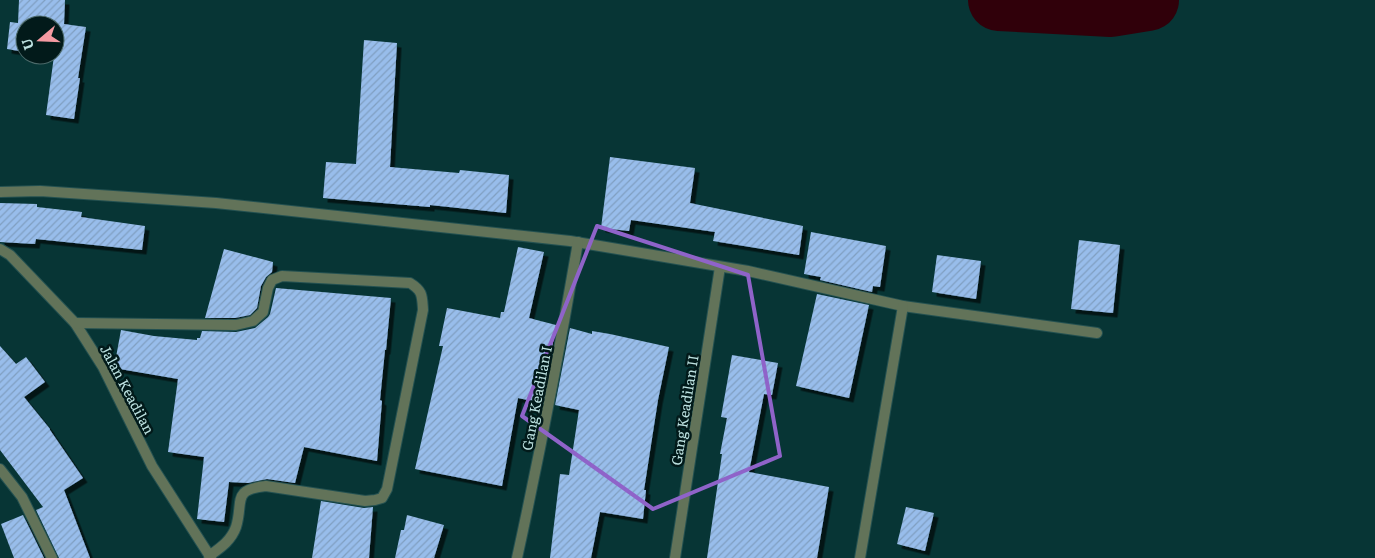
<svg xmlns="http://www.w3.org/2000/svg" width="1375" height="558" font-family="Literata,serif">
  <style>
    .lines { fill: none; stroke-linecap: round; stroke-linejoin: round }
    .river { stroke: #30000a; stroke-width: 62 }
    .building { fill: url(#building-hatch); filter: url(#shadow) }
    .minor-casing { stroke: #245151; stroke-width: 12 }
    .minor { stroke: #627359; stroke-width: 10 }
    .marked { fill: none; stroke: #8f63c9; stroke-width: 4; stroke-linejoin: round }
    .labels { text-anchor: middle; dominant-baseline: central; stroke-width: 5; stroke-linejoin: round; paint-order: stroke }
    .street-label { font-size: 14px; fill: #bde2e1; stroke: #021a1a }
  </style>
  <defs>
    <pattern id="building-hatch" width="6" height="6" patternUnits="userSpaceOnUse" patternTransform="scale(1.25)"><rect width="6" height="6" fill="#98bdeb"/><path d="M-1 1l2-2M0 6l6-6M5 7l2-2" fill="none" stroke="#809fc1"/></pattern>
    <filter id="shadow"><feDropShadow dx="4.5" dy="4.5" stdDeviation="0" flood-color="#0009"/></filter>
  </defs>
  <rect width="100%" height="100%" fill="#073535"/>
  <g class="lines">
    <!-- river -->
    <path class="river" d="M 999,0 L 1111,6 L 1148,0"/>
  </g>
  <!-- building -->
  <g class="building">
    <path d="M 19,0 L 65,0 L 64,24 L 86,27 L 78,78 L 80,78 L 74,119 L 46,115 L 54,56 L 50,55 L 55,55 L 55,25 L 25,25 L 25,52 L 7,49 L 10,22 L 18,23 Z"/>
    <path d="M 364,40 L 397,43 L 390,167 L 459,173 L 460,170 L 509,175 L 506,213 L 430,205 L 430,207 L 323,198 L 326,162 L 356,164 Z"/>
    <path d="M 610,157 L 695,168 L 690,203 L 803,226 L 799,255 L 713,241 L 715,232 L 631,220 L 629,231 L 601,228 Z"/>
    <path d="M 0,203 L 37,204 L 37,207 L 82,212 L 81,217 L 145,226 L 142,250 L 36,239 L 35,244 L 0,242 Z"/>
    <path d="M 811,232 L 886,246 L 880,287 L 873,286 L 872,292 L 820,280 L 821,277 L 804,274 Z"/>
    <path d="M 1079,240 L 1120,245 L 1113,313 L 1071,309 Z"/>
    <path d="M 518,247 L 544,252 L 529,318 L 556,325 L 542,403 L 518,398 L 502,486 L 415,469 L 443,346 L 439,346 L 447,308 L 500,318 L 501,312 L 504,312 Z"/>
    <path d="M 224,249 L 273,262 L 272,272 L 266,277 L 261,286 L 257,308 L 250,315 L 235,318 L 205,318 Z"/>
    <path d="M 937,255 L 981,261 L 976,299 L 932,292 Z"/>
    <path d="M 276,288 L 391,298 L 386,350 L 385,350 L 380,400 L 382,401 L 377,461 L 304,447 L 295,483 L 267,479 L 248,483 L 229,482 L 224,522 L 197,519 L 204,457 L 168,452 L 178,379 L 114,368 L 121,330 L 154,336 L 197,340 L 197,338 L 200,338 L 202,331 L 236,332 L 255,328 L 268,317 L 270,314 Z"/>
    <path d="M 817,294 L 869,305 L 849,398 L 796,386 Z"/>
    <path d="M 570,328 L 592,334 L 592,331 L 610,334 L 669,347 L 658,400 L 644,490 L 646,490 L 643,519 L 600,512 L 591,558 L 550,558 L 560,474 L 569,475 L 579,410 L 555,405 Z"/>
    <path d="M 0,346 L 16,364 L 26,357 L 45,382 L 24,397 L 50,429 L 50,430 L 83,478 L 64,490 L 90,558 L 59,558 L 36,510 L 43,507 L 0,450 Z"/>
    <path d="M 732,355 L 778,363 L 772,395 L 764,394 L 749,472 L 829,487 L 817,558 L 707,558 L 722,454 L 720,454 L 727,418 L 721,417 Z"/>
    <path d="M 321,501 L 364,508 L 373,507 L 369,558 L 312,558 Z"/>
    <path d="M 906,507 L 934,513 L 925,551 L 897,544 Z"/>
    <path d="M 23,515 L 44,558 L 14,558 L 1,524 Z"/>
    <path d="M 407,515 L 444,525 L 434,558 L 395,558 L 401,530 L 404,530 Z"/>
  </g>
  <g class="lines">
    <defs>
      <g id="minor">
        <path d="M 0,192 L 40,191 L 216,203 L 570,241 L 748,271 L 903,306 L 1097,333"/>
        <path d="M 0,249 L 10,255 L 75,323 L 103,367 L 152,466 L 211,558"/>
        <path d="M 75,323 L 236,325 L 253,321 L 263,312 L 268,288 L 272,280 L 282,276 L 410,283 C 423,291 422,296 423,310 L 387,489 L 382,498 L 375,500 L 365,501 L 266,486 C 231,490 244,501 236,527 C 231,541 220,548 209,556"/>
        <path d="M 0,469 L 22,497 L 52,558"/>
        <path d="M 517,558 C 540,453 560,348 578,242"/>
        <path d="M 675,558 L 720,267"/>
        <path d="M 860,558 L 903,306"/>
      </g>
    </defs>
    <!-- minor casing -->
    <use href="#minor" class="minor-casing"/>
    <!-- minor -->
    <use href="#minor" class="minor"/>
  </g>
  <!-- marked area -->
  <path class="marked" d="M 597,226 L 748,275 L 780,456 L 653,509 L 522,416 Z"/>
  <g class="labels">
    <!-- street labels -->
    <g class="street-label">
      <text transform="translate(128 389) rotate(62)">Jalan Keadilan</text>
      <text transform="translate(536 398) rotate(-79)">Gang Keadilan I</text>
      <text transform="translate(684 410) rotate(-81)">Gang Keadilan II</text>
    </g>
  </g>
  <!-- north arrow -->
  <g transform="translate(40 40) rotate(251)"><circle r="24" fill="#021a1a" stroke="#4d6a6a"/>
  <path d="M0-4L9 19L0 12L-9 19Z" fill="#f49aa2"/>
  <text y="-8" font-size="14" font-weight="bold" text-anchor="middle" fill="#bde2e1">U</text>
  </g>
</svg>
